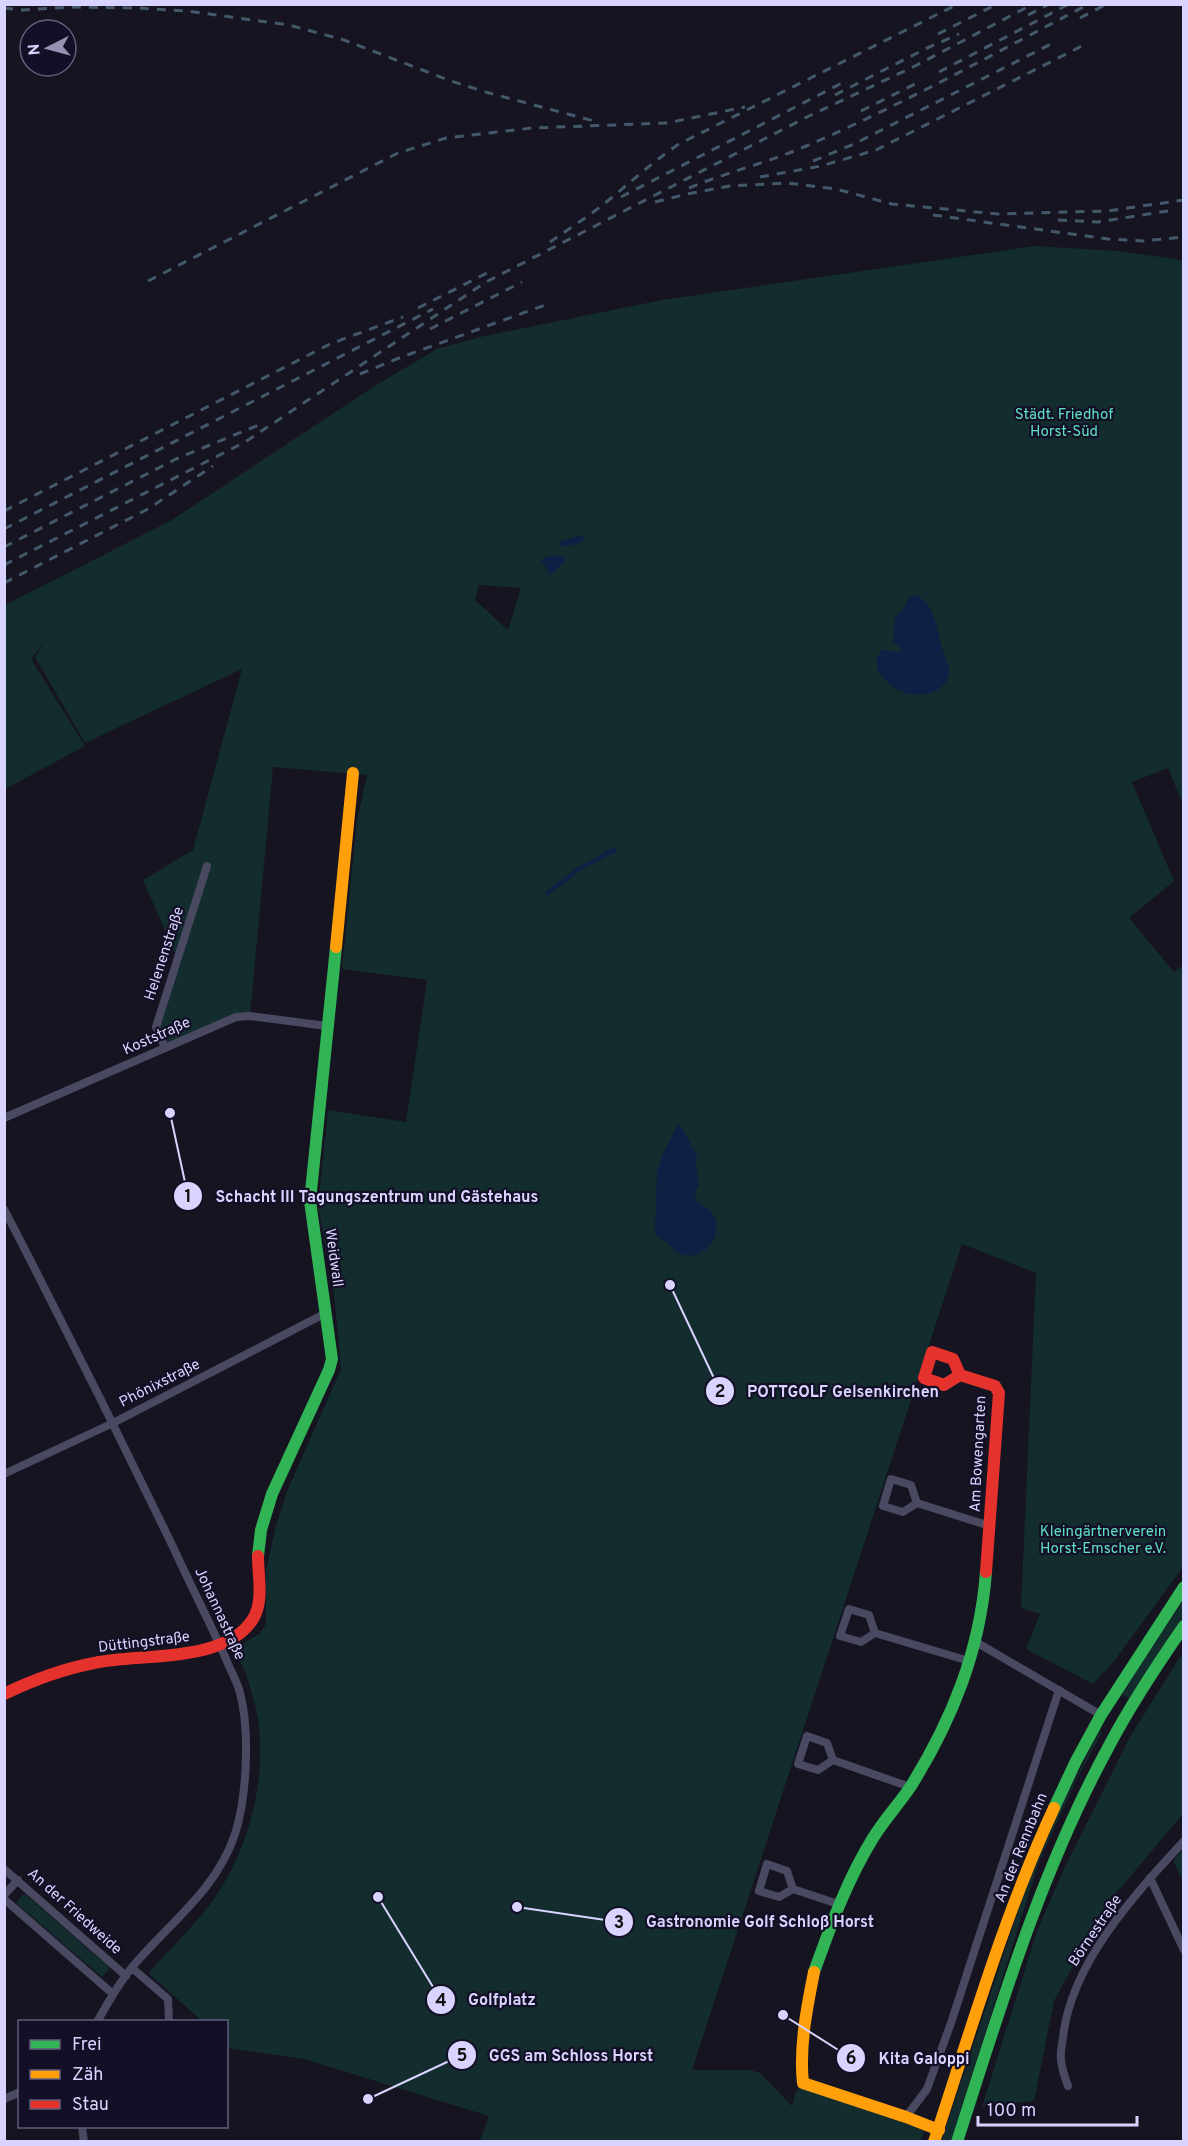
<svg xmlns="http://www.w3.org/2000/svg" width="1188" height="2146" font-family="Overpass,sans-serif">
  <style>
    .green { fill: #132c2d; fill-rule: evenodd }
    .water { fill: #0d2144 }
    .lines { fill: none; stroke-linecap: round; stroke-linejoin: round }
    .street { stroke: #4a4962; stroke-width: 8 }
    .fast { stroke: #30b455; stroke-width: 12 }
    .slow { stroke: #ff9f0a; stroke-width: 12 }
    .jam { stroke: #e5322d; stroke-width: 12 }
    .rail { stroke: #43596b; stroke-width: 3; stroke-dasharray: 9 8; stroke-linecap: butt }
    .labels { text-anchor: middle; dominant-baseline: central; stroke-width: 4.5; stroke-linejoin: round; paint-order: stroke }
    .park-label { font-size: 15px; fill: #5fe0c0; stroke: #130f26 }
    .street-label { font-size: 15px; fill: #d9d4ff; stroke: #130f26 }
    .leader { fill: none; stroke: #d9d4ff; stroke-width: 2 }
    .callout-dot { fill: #d9d4ff; stroke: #130f26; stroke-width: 2 }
    .mark-label { font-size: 18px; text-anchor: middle; font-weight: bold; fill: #111 }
    .callout-label { font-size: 16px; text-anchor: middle; font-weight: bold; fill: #d9d4ff; stroke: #130f26; stroke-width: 4.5; stroke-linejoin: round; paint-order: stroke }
  </style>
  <rect width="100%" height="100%" fill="#161421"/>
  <!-- green -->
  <g class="green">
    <path d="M 1035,246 L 1117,251 L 1183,260 L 1183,805 L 1168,768 L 1132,782 L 1174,881 L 1129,918 L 1174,972 L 1183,965 L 1183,1567 L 1115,1660 L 1093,1684 L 1026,1649 L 1040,1614 L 1021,1608 L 1036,1273 L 962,1244 L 692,2070 L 750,2070 L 760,2073 L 792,2106 L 795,2094 L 801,2086 L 925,2130 L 920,2141 L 480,2141 L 489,2116 L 304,2059 L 227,2048 L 226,2022 L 202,2021 L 148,1973 C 167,1953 186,1933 204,1912 C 244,1863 266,1791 259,1727 C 257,1709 251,1691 246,1674 C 243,1667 239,1660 238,1652 L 245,1642 L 259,1634 L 266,1624 L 266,1571 L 275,1529 L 288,1489 L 341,1369 L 334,1293 L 318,1206 L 328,1110 L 406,1122 L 427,980 L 342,969 L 357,820 L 367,775 L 273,767 L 250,1016 L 165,1048 L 156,1027 L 178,960 L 143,880 L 193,850 L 242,669 L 85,743 L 35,657 L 47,639 L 31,659 L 85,746 L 5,789 L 5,605 L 172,520 L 373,387 L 437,349 L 484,336 L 662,300 ZM 479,585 L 521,588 L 508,630 L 475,600 Z"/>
    <path d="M 1183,1601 L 1183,1616 L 1129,1698 L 1121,1694 Z"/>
    <path d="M 1183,1652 L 1183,1814 L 1107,1904 L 1054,2001 L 1034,2101 L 982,2107 L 1037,1931 L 1064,1869 L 1130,1737 Z"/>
    <path d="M 1100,1730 L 1102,1732 L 1076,1781 L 1040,1859 L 951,2141 L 941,2142 L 1025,1890 L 1048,1834 Z"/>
    <path d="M 1183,1849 L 1183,1881 L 1173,1861 Z"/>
    <path d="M 24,1893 L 110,1968 L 102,1977 L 16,1903 Z"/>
  </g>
  <!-- water -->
  <g class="water">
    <path d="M 577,536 L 585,537 L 585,539 L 578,544 L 559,547 L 560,542 Z"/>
    <path d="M 558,555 L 566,558 L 566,560 L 551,575 L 541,560 L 547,557 Z"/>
    <path d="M 916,595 C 938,607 936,632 944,653 C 946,661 951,666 949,675 C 942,698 910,699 893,687 C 887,682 882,676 877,670 L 877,657 L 882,650 C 889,650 895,653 902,651 L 902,648 L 893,642 L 895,618 C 898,615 900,613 902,611 C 908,604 905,597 916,595 Z"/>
    <path d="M 614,847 L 618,851 L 583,869 L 547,896 L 545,892 L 578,867 Z"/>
    <path d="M 678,1125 L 682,1127 L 697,1156 L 696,1167 L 699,1185 L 695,1193 L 696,1201 C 701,1204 707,1207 711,1212 C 727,1231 706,1261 683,1255 C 675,1252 671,1246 665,1241 C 661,1238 658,1238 655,1233 L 657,1171 L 663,1153 Z"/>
  </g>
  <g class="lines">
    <!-- street -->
    <g class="street">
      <path d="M 165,1048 L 156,1027 L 207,866"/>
      <path d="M 4,1118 L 236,1017 L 250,1016 L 327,1026"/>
      <path d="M 4,1209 C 62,1321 118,1433 173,1547 C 190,1584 209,1621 226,1659 C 230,1670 237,1681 240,1693 C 250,1730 247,1797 235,1834 C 218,1886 176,1918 141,1957 C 123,1976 110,1999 97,2022"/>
      <path d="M 4,1474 L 113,1423 L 326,1313"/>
      <path d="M 917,1503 L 903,1512 L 883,1506 L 891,1479 L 911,1485 L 917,1503 L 990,1526"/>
      <path d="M 875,1633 L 861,1642 L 840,1636 L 849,1609 L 869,1615 L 875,1633 L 969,1661"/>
      <path d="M 976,1642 L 1101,1715"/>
      <path d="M 833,1760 L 818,1770 L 798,1764 L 807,1736 L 827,1743 L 833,1760 L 910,1787"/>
      <path d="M 4,1869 L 126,1976"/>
      <path d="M 1150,1878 L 1184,1950"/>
      <path d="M 793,1889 L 779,1897 L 759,1891 L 767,1864 L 787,1871 L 793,1889 L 838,1904"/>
      <path d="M 4,1895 L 18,1880"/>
      <path d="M 4,1899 L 113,1994"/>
      <path d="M 132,1968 L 168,1999 L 169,2022"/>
      <path d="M 1068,2086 C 1065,2078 1062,2069 1061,2060 C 1060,2053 1062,2044 1063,2037 C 1071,1963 1135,1894 1184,1841"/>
      <path d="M 4,2099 L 20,2092"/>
      <path d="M 906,2117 L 927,2089 L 951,2023 L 1059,1690"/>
      <path d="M 82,2126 L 84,2142"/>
    </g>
    <!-- fast -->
    <g class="fast">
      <path d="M 258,1556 L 261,1530 L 272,1494 L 329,1370 L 332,1359 L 310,1201 L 336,947"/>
      <path d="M 1054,1808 L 1076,1761 L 1101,1715 L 1184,1587"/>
      <path d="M 814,1972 C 831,1925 847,1880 873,1838 C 884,1820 899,1804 911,1786 C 952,1720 980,1651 986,1572"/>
      <path d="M 957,2142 C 1000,2008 1041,1870 1109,1746 C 1131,1704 1157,1665 1184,1626"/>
    </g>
    <!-- slow -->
    <g class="slow">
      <path d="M 336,947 L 353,773"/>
      <path d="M 814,1972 C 807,2007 799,2047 803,2083 L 906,2117 L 939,2130"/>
      <path d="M 934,2142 C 971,2030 1004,1915 1054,1808"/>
    </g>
    <!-- jam -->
    <g class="jam">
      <path d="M 960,1375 L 944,1385 L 924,1378 L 932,1352 L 953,1359 L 960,1375 L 995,1386 L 999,1393 L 986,1572"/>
      <path d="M 4,1694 C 33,1680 63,1669 94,1663 C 139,1653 225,1664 253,1619 C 264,1601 258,1577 258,1556"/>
    </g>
    <!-- rail -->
    <g class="rail">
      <path d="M 4,8 L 23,10 L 71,7 L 138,8 L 187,11 L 289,25 L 344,40 L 451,81 L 489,93 L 594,121"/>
      <path d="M 1028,15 L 1049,4"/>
      <path d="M 1080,18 L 1107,4"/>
      <path d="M 938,34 L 997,4"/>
      <path d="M 939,72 L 1069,4"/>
      <path d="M 835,95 L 925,49 L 959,34"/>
      <path d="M 861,111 L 915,84"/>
      <path d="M 813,161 L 854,144 L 1055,42"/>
      <path d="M 760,177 L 821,166 L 876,150 L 1082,46"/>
      <path d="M 689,188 C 727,172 767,163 804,147 C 902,105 995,53 1089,4"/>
      <path d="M 621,197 L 842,83"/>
      <path d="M 655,202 L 687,194 L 730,186 L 787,183 L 836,189 L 892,204 L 998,214 L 1107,211 L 1184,200"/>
      <path d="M 933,215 L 1108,239 L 1143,241 L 1184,237"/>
      <path d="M 1058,220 L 1098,222 L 1174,210"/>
      <path d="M 550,242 C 570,228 591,215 610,199 C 633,180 654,161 679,144 L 958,4"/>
      <path d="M 148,281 L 398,153 L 446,138 L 532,128 L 667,123 L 745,107"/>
      <path d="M 418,308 L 491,271"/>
      <path d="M 430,329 L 522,282"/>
      <path d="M 360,374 L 399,358 L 548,304"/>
      <path d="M 4,511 L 330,344 L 403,317"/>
      <path d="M 4,529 L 433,309"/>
      <path d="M 4,547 L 176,459 L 261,424"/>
      <path d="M 4,565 L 245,442 L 486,282 L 809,116 L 915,66 L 1033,4"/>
      <path d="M 4,583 L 148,509 L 213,466"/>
    </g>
  </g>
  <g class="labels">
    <!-- park labels -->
    <g class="park-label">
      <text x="1064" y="415">Städt. Friedhof<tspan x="1064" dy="17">Horst-Süd</tspan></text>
      <text x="1103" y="1532">Kleingärtnerverein<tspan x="1103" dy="17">Horst-Emscher e.V.</tspan></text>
    </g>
    <!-- street labels -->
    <g class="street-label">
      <text transform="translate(165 954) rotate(-72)">Helenenstraße</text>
      <text transform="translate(157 1037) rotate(-24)">Koststraße</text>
      <text transform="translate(333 1258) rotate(82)">Weidwall</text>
      <text transform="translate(160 1384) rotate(-27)">Phönixstraße</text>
      <text transform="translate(979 1454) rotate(-87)">Am Bowengarten</text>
      <text transform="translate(219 1614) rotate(65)">Johannastraße</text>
      <text transform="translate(144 1643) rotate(-7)">Düttingstraße</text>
      <text transform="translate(1022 1848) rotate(-68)">An der Rennbahn</text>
      <text transform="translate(74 1912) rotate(42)">An der Friedweide</text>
      <text transform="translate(1096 1931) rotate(-56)">Börnestraße</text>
    </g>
  </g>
  <!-- callouts -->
  <path class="leader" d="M170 1113L188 1196M670 1285L720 1391M517 1907L619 1922M378 1897L441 2000M368 2099L462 2055M783 2015L851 2058"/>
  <g class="callout-dot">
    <circle cx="170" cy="1113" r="6"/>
    <circle cx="670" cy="1285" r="6"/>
    <circle cx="517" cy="1907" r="6"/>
    <circle cx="378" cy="1897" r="6"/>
    <circle cx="368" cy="2099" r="6"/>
    <circle cx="783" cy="2015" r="6"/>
    <circle cx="188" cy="1196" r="15"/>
    <circle cx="720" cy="1391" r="15"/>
    <circle cx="619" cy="1922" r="15"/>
    <circle cx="441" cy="2000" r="15"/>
    <circle cx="462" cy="2055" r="15"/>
    <circle cx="851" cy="2058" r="15"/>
  </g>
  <g class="mark-label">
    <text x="188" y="1202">1</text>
    <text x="720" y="1397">2</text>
    <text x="619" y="1928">3</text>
    <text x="441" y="2006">4</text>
    <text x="462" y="2061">5</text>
    <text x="851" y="2064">6</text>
  </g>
  <g class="callout-label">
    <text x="377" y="1202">Schacht III Tagungszentrum und Gästehaus</text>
    <text x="843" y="1397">POTTGOLF Gelsenkirchen</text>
    <text x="760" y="1927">Gastronomie Golf Schloß Horst</text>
    <text x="502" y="2005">Golfplatz</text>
    <text x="571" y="2061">GGS am Schloss Horst</text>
    <text x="924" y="2064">Kita Galoppi</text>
  </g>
  <!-- border -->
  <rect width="1188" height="2146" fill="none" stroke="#d9d4ff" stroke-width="12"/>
  <!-- legend -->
  <rect x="18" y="2020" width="210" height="108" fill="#130f26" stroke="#625e7d" stroke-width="1.5"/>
  <rect x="30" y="2040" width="30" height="9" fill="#30b455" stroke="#625e7d" stroke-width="1.5"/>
  <text x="72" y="2050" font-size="18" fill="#d9d4ff">Frei</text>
  <rect x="30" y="2070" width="30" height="9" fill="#ff9f0a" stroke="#625e7d" stroke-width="1.5"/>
  <text x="72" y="2080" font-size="18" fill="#d9d4ff">Zäh</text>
  <rect x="30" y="2100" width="30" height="9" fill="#e5322d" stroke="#625e7d" stroke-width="1.5"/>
  <text x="72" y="2110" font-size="18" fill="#d9d4ff">Stau</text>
  <!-- north arrow -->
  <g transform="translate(48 48) rotate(264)"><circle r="28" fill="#130f26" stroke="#625e7d" stroke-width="1.5"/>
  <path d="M0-4.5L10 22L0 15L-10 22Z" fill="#9591b1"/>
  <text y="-9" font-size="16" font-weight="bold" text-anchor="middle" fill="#d9d4ff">N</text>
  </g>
  <!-- scale -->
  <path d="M978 2116v9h159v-9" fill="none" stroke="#d9d4ff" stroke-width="3"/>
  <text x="987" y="2116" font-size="18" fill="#d9d4ff" stroke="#130f26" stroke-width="4.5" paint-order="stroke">100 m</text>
</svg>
